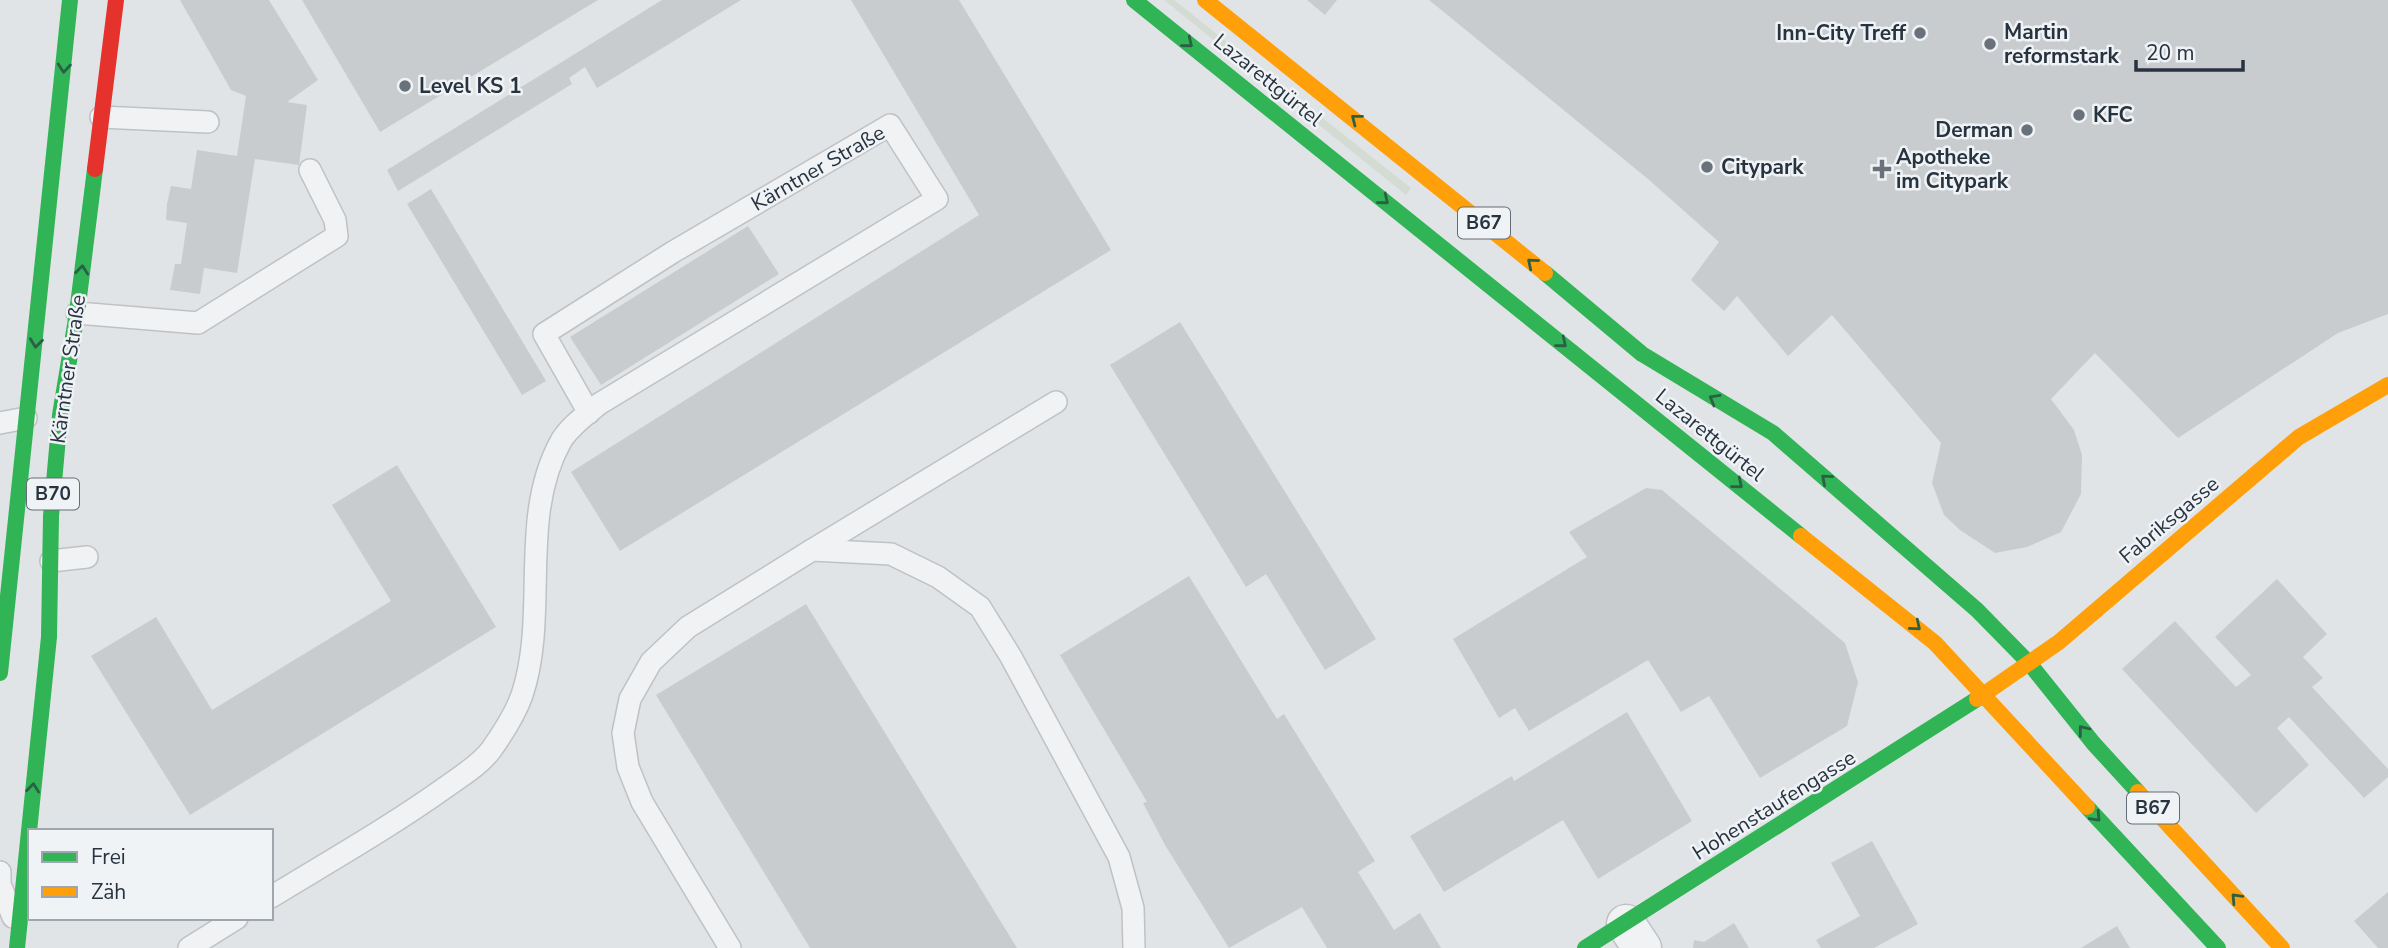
<svg xmlns="http://www.w3.org/2000/svg" width="2388" height="948" font-family="'Nunito Sans',sans-serif">
  <style>
    .green { fill: #d3dbd2 }
    .building { fill: #c9cccf }
    .lines { fill: none; stroke-linecap: round; stroke-linejoin: round }
    .lane-casing { stroke: #bfc2c5; stroke-width: 24 }
    .street-casing { stroke: #bfc2c5; stroke-width: 41 }
    .lane { stroke: #f1f2f3; stroke-width: 21 }
    .street { stroke: #f1f2f3; stroke-width: 38 }
    .fast { stroke: #30b455; stroke-width: 16 }
    .slow { stroke: #ff9f0a; stroke-width: 16 }
    .jam { stroke: #e5322d; stroke-width: 16 }
    .oneway { stroke: #2b6047 }
    .poi-dot { fill: #69717a; stroke: #eff3f6; stroke-width: 2.5 }
    .labels { text-anchor: middle; dominant-baseline: central; stroke-width: 5; stroke-linejoin: round; paint-order: stroke }
    .shield { fill: #eff3f6; stroke: #646d77; stroke-width: 2 }
    .shield-label { font-size: 19px; font-weight: bold; fill: #283340 }
    .poi-label { font-size: 21px; font-weight: bold; fill: #283340; stroke: #eff3f6; text-anchor: start }
    .street-label { font-size: 21px; fill: #283340; stroke: #eff3f6 }
  </style>
  <rect width="100%" height="100%" fill="#e1e4e7"/>
  <!-- green -->
  <path class="green" d="M 1164,0 L 1174,0 L 1411,188 L 1406,195 Z"/>
  <!-- building -->
  <g class="building">
    <path d="M 180,0 L 269,0 L 318,80 L 287,102 L 307,105 L 299,165 L 255,159 L 237,273 L 204,268 L 200,294 L 170,290 L 175,264 L 181,264 L 187,223 L 166,220 L 167,204 L 171,186 L 191,189 L 197,150 L 237,156 L 246,96 L 231,90 Z"/>
    <path d="M 302,0 L 598,0 L 380,132 Z"/>
    <path d="M 662,0 L 741,0 L 597,88 L 585,67 L 569,78 L 572,84 L 398,191 L 387,170 Z"/>
    <path d="M 851,0 L 959,0 L 1111,250 L 620,551 L 571,472 L 979,215 Z"/>
    <path d="M 1307,0 L 1337,0 L 1325,15 Z"/>
    <path d="M 1429,0 L 2388,0 L 2388,314 L 2338,333 L 2178,438 L 2095,353 L 2051,399 L 2074,430 L 2082,455 L 2081,494 L 2061,532 L 2027,547 L 1995,553 L 1960,530 L 1944,515 L 1932,483 L 1941,443 L 1832,315 L 1788,356 L 1737,296 L 1724,311 L 1691,280 L 1719,242 L 1648,179 Z"/>
    <path d="M 431,189 L 546,381 L 522,395 L 407,204 Z"/>
    <path d="M 748,226 L 779,274 L 601,385 L 570,337 Z"/>
    <path d="M 1180,322 L 1376,639 L 1325,670 L 1266,574 L 1246,587 L 1110,365 Z"/>
    <path d="M 397,465 L 496,627 L 190,815 L 91,656 L 156,617 L 212,710 L 391,601 L 332,505 Z"/>
    <path d="M 1646,488 L 1662,490 L 1845,643 L 1858,682 L 1847,726 L 1760,778 L 1709,696 L 1681,712 L 1648,660 L 1529,731 L 1515,708 L 1499,718 L 1453,639 L 1587,557 L 1569,532 Z"/>
    <path d="M 1189,576 L 1277,719 L 1284,714 L 1375,861 L 1358,872 L 1394,930 L 1420,913 L 1441,948 L 1327,948 L 1302,907 L 1229,948 L 1165,845 L 1143,803 L 1147,802 L 1060,655 Z"/>
    <path d="M 2277,579 L 2327,634 L 2303,657 L 2323,678 L 2312,687 L 2388,769 L 2388,777 L 2364,798 L 2289,717 L 2277,728 L 2309,765 L 2256,813 L 2122,669 L 2175,621 L 2236,687 L 2251,675 L 2215,637 Z"/>
    <path d="M 806,604 L 1017,948 L 810,948 L 656,695 Z"/>
    <path d="M 1627,712 L 1692,821 L 1598,879 L 1563,820 L 1444,892 L 1410,836 L 1512,776 L 1514,781 Z"/>
    <path d="M 1872,841 L 1918,924 L 1874,948 L 1821,948 L 1816,940 L 1860,916 L 1831,863 Z"/>
    <path d="M 2388,892 L 2388,948 L 2378,948 L 2354,921 Z"/>
    <path d="M 1734,923 L 1749,948 L 1693,948 L 1694,940 L 1704,942 Z"/>
    <path d="M 2117,926 L 2130,948 L 2081,948 Z"/>
  </g>
  <g class="lines">
    <defs>
      <g id="lane">
        <path d="M 101,117 L 208,122"/>
        <path d="M 77,313 L 198,323 L 337,236 L 335,220 L 310,170"/>
        <path d="M 0,423 L 26,418"/>
        <path d="M 812,550 L 1056,402"/>
        <path d="M 51,561 L 87,557"/>
        <path d="M 0,872 L 0,884 L 13,917"/>
        <path d="M 271,897 C 330,861 390,827 446,787 C 461,776 480,765 491,750 C 503,733 515,715 522,695 C 549,614 518,518 561,441 C 570,426 586,415 599,404 L 937,199 L 890,125 L 673,252 L 544,334 L 589,413"/>
        <path d="M 189,948 L 237,918"/>
        <path d="M 730,948 L 642,802 L 628,767 L 623,733 L 630,699 L 651,662 L 688,627 L 812,550 L 891,554 L 938,577 L 980,607 L 1011,657 L 1119,857 L 1133,908 L 1134,948"/>
      </g>
      <path id="street" d="M 1626,924 L 1642,948"/>
    </defs>
    <!-- lane casing -->
    <use href="#lane" class="lane-casing"/>
    <!-- street casing -->
    <use href="#street" class="street-casing"/>
    <!-- lane -->
    <use href="#lane" class="lane"/>
    <!-- street -->
    <use href="#street" class="street"/>
    <!-- fast -->
    <g class="fast">
      <path d="M 1134,0 L 1801,536"/>
      <path d="M 1545,273 L 1642,354 L 1773,433 L 1977,610 L 2029,663 L 2094,744 L 2138,792"/>
      <path d="M 0,673 L 70,0"/>
      <path d="M 2087,807 L 2218,948"/>
      <path d="M 17,948 L 49,637 L 51,516 L 60,415 L 77,313 L 95,169"/>
      <path d="M 1585,948 L 1977,699"/>
    </g>
    <!-- slow -->
    <g class="slow">
      <path d="M 1205,0 L 1545,273"/>
      <path d="M 1801,536 L 1935,643 L 2087,807"/>
      <path d="M 1977,699 L 2059,642 L 2299,437 L 2388,385"/>
      <path d="M 2138,792 L 2282,948"/>
    </g>
    <!-- jam -->
    <path class="jam" d="M 95,169 L 116,0"/>
  </g>
  <!-- one-way arrows -->
  <defs><path id="oneway-chevron" d="M-2-3.5L2.5 0L-2 3.5" fill="none" stroke-width="1.6" stroke-linecap="round" stroke-linejoin="round" transform="scale(1.75)"/></defs>
  <g class="oneway">
    <use href="#oneway-chevron" transform="translate(1188 43) rotate(39)"/>
    <use href="#oneway-chevron" transform="translate(64 68) rotate(95)"/>
    <use href="#oneway-chevron" transform="translate(1356 119) rotate(-142)"/>
    <use href="#oneway-chevron" transform="translate(1384 200) rotate(39)"/>
    <use href="#oneway-chevron" transform="translate(1532 263) rotate(-140)"/>
    <use href="#oneway-chevron" transform="translate(82 270) rotate(-84)"/>
    <use href="#oneway-chevron" transform="translate(36 343) rotate(97)"/>
    <use href="#oneway-chevron" transform="translate(1562 343) rotate(39)"/>
    <use href="#oneway-chevron" transform="translate(1714 399) rotate(-150)"/>
    <use href="#oneway-chevron" transform="translate(1826 479) rotate(-139)"/>
    <use href="#oneway-chevron" transform="translate(1738 484) rotate(39)"/>
    <use href="#oneway-chevron" transform="translate(1916 626) rotate(40)"/>
    <use href="#oneway-chevron" transform="translate(2083 730) rotate(-128)"/>
    <use href="#oneway-chevron" transform="translate(33 788) rotate(-84)"/>
    <use href="#oneway-chevron" transform="translate(2096 817) rotate(47)"/>
    <use href="#oneway-chevron" transform="translate(2236 898) rotate(-133)"/>
  </g>
  <!-- markers -->
  <g class="poi-dot">
    <circle cx="1920" cy="33" r="7"/>
    <circle cx="1990" cy="44" r="7"/>
    <circle cx="405" cy="86" r="7"/>
    <circle cx="2079" cy="115" r="7"/>
    <circle cx="2027" cy="130" r="7"/>
    <circle cx="1707" cy="167" r="7"/>
    <path d="M1878.5 158.5h7v7h7v7h-7v7h-7v-7h-7v-7h7z"/>
  </g>
  <g class="labels">
    <!-- shield labels -->
    <g class="shield">
      <rect x="1458" y="207.5" width="52" height="31" rx="5"/>
      <rect x="27" y="478.5" width="52" height="31" rx="5"/>
      <rect x="2127" y="792.5" width="52" height="31" rx="5"/>
    </g>
    <g class="shield-label">
      <text x="1484" y="223">B67</text>
      <text x="53" y="494">B70</text>
      <text x="2153" y="808">B67</text>
    </g>
    <!-- poi labels -->
    <g class="poi-label">
      <text x="2004" y="32">Martin<tspan x="2004" dy="24">reformstark</tspan></text>
      <text x="1906" y="33" text-anchor="end">Inn-City Treff</text>
      <text x="419" y="86">Level KS 1</text>
      <text x="2093" y="115">KFC</text>
      <text x="2013" y="130" text-anchor="end">Derman</text>
      <text x="1896" y="157">Apotheke<tspan x="1896" dy="24">im Citypark</tspan></text>
      <text x="1721" y="167">Citypark</text>
    </g>
    <!-- street labels -->
    <g class="street-label">
      <text transform="translate(1268 80) rotate(39)">Lazarettgürtel</text>
      <text transform="translate(818 168) rotate(-30)">Kärntner Straße</text>
      <text transform="translate(68 369) rotate(-82)">Kärntner Straße</text>
      <text transform="translate(1710 435) rotate(39)">Lazarettgürtel</text>
      <text transform="translate(2169 520) rotate(-40)">Fabriksgasse</text>
      <text transform="translate(1774 805) rotate(-32)">Hohenstaufengasse</text>
    </g>
  </g>
  <!-- legend -->
  <rect x="28" y="829" width="245" height="91" fill="#eff3f6" stroke="#9fa6ad" stroke-width="2"/>
  <rect x="42" y="852" width="35" height="10" fill="#30b455" stroke="#9fa6ad" stroke-width="2"/>
  <text x="91" y="864" font-size="21" fill="#283340">Frei</text>
  <rect x="42" y="887" width="35" height="10" fill="#ff9f0a" stroke="#9fa6ad" stroke-width="2"/>
  <text x="91" y="899" font-size="21" fill="#283340">Zäh</text>
  <!-- scale -->
  <path d="M2136 60v10h107v-10" fill="none" stroke="#283340" stroke-width="3.5"/>
  <text x="2146" y="60" font-size="21" fill="#283340" stroke="#eff3f6" stroke-width="5" paint-order="stroke">20 m</text>
</svg>
